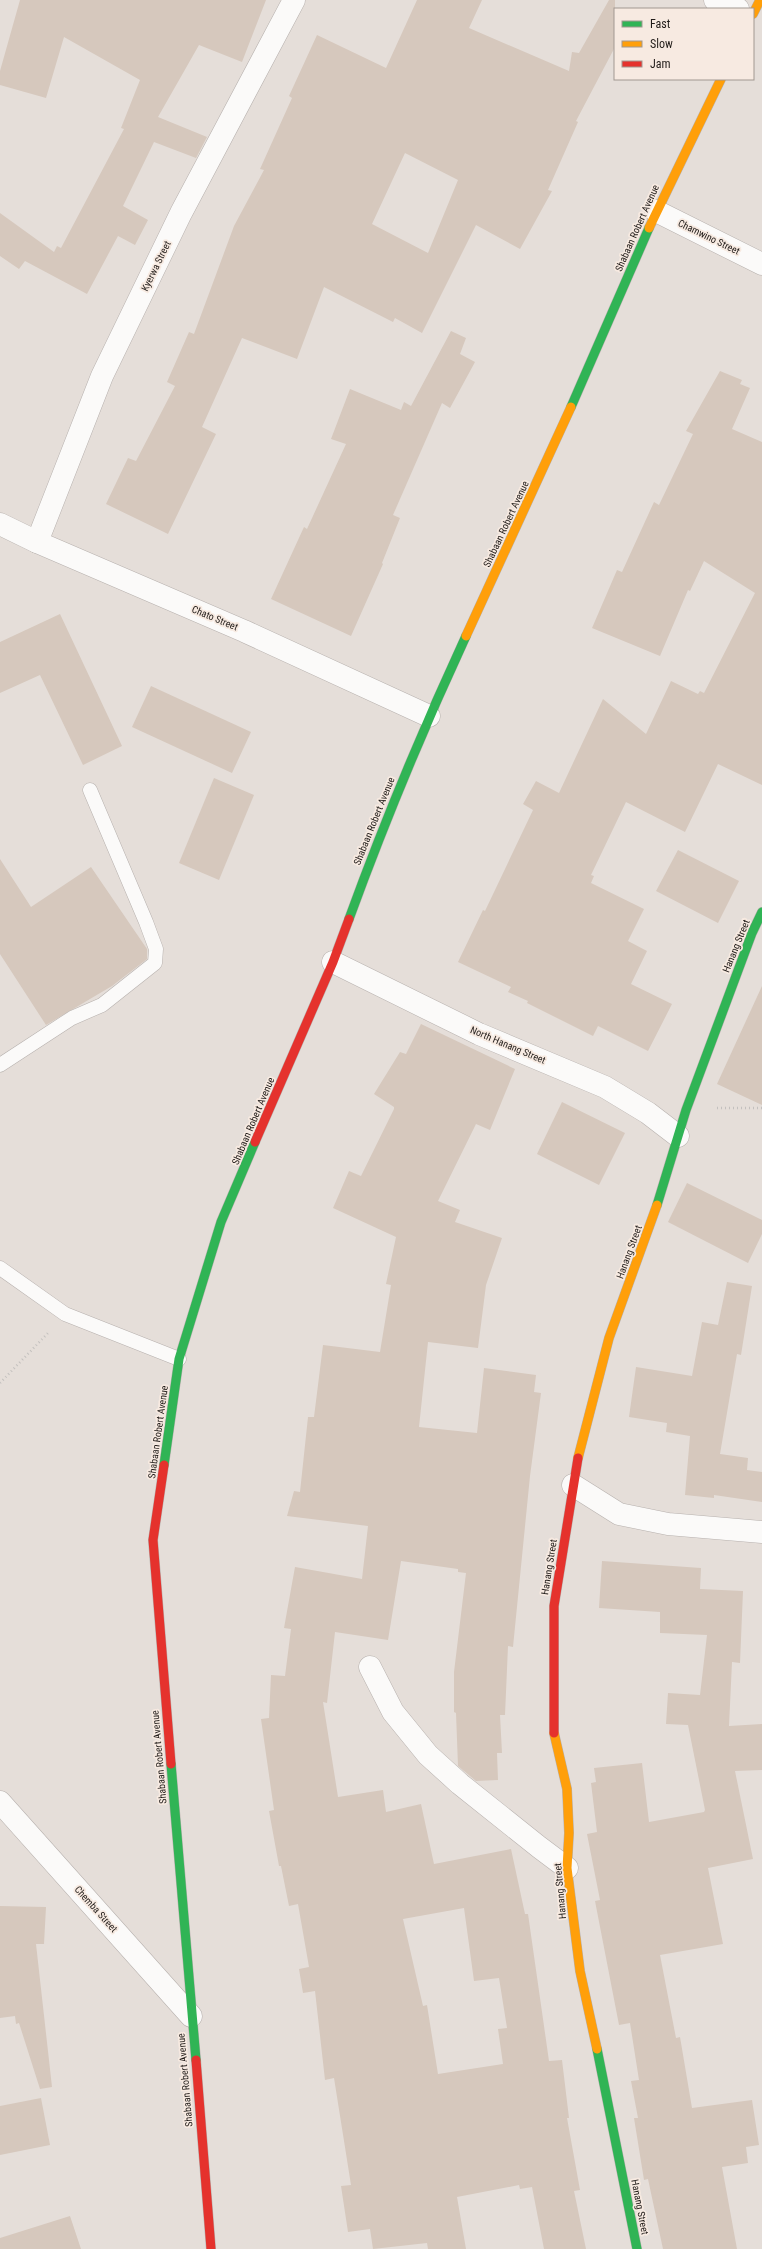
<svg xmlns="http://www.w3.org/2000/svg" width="762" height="2249" font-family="'Roboto Condensed',sans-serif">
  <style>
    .building { fill: #d6c8bd; fill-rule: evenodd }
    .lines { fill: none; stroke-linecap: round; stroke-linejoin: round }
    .lane-casing { stroke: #b7b1ae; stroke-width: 15 }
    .street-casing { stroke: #b7b1ae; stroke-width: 23 }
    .fast-casing { stroke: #b7b1ae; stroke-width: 10 }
    .slow-casing { stroke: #b7b1ae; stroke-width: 10 }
    .jam-casing { stroke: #b7b1ae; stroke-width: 10 }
    .path { stroke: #c3c0be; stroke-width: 2.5; stroke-dasharray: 1 3; stroke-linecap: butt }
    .lane { stroke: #fbfaf9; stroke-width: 14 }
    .street { stroke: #fbfaf9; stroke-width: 22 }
    .fast { stroke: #30b455; stroke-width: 9 }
    .slow { stroke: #ff9f0a; stroke-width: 9 }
    .jam { stroke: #e5322d; stroke-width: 9 }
    .labels { text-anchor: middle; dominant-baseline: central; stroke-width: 3.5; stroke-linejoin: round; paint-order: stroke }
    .street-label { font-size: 10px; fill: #211c19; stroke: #f7eae1 }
  </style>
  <rect width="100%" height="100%" fill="#e5ded9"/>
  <!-- building -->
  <g class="building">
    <path d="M 20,0 L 266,0 L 242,62 L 199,45 L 158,117 L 207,137 L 196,158 L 154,142 L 123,206 L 148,220 L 135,245 L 118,236 L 87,294 L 25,261 L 19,269 L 0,256 L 0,213 L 54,252 L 57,246 L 61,248 L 124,129 L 121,128 L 140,80 L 64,37 L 46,98 L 0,85 L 0,71 Z"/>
    <path d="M 417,0 L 482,0 L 469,28 L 569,71 L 572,52 L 579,53 L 609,0 L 615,0 L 615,47 L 576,121 L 578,122 L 548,190 L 552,191 L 520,249 L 476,225 L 422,333 L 395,318 L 393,322 L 324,287 L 297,359 L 242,338 L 202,427 L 216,434 L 168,534 L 106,504 L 128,458 L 136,461 L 175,386 L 167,382 L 189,332 L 194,334 L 234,226 L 264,170 L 260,169 L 292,98 L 289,96 L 317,35 L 386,68 ZM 405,153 L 458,180 L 428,253 L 372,224 Z"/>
    <path d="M 451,331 L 466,338 L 460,354 L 475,362 L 450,408 L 442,403 L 393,515 L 400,518 L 382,563 L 383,564 L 351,636 L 271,599 L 304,527 L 307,529 L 346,444 L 331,439 L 350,389 L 401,410 L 404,402 L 411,406 Z"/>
    <path d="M 720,371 L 742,380 L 740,384 L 750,388 L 732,429 L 762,442 L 762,785 L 718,764 L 685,832 L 626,802 L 591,875 L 594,876 L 591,883 L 644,909 L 628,941 L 647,951 L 631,984 L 672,1004 L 648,1051 L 598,1026 L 593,1036 L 527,1003 L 528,1001 L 508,992 L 511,987 L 458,962 L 483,910 L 485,911 L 533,810 L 523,804 L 536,781 L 559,793 L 603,699 L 646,734 L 671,681 L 698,694 L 700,691 L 704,693 L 755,593 L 704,561 L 690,591 L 688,590 L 660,656 L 592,628 L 617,570 L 622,572 L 654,502 L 659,505 L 693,434 L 686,431 Z"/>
    <path d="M 60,614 L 122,746 L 83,765 L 40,675 L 0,693 L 0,642 Z"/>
    <path d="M 151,686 L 251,732 L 232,773 L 132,727 Z"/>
    <path d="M 214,778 L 254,795 L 219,880 L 179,863 Z"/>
    <path d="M 678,850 L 739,881 L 718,923 L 656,891 Z"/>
    <path d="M 0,859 L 31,907 L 91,867 L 147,949 L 147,959 L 112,986 L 46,1025 L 0,954 Z"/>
    <path d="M 762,986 L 762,1105 L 717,1084 Z"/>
    <path d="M 421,1024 L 515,1069 L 490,1130 L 476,1124 L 438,1201 L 460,1210 L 455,1222 L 502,1238 L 486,1285 L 478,1348 L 428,1342 L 419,1427 L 477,1433 L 484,1368 L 536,1375 L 534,1392 L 541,1393 L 530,1476 L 513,1647 L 508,1646 L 505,1715 L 500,1715 L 502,1753 L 497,1753 L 498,1780 L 476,1781 L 458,1766 L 456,1713 L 454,1712 L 454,1672 L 466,1573 L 458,1572 L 458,1569 L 401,1561 L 388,1640 L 335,1632 L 327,1703 L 323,1702 L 338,1797 L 383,1790 L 386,1812 L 421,1804 L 434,1864 L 511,1849 L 525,1914 L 528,1914 L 549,2061 L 562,2060 L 569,2118 L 567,2118 L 580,2190 L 574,2191 L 586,2249 L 544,2249 L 532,2187 L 520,2189 L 519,2185 L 457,2197 L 466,2249 L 428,2249 L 427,2243 L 373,2249 L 370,2229 L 348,2232 L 341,2186 L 351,2185 L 334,2078 L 325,2080 L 315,1991 L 303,1993 L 299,1969 L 309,1967 L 298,1904 L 289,1906 L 281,1866 L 279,1866 L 269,1811 L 274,1810 L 261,1719 L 269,1718 L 271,1675 L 285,1676 L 291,1629 L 284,1628 L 295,1567 L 362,1579 L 368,1526 L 287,1516 L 294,1491 L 300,1492 L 308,1417 L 314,1417 L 323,1345 L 380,1352 L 391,1285 L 386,1284 L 396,1237 L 333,1208 L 349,1171 L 361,1176 L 394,1109 L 394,1107 L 374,1094 L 400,1052 L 406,1054 ZM 464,1908 L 474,1981 L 499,1978 L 507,2028 L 498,2029 L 503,2064 L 438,2074 L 427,2005 L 423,2006 L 403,1919 Z"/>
    <path d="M 562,1102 L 625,1133 L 599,1185 L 537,1154 Z"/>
    <path d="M 687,1183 L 762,1220 L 762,1234 L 748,1263 L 668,1222 Z"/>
    <path d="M 727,1282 L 752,1286 L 741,1355 L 737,1354 L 720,1454 L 748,1458 L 747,1470 L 762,1472 L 762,1502 L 714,1495 L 714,1498 L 685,1495 L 690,1436 L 666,1432 L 667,1423 L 629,1417 L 636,1367 L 692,1376 L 702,1322 L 718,1325 Z"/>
    <path d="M 602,1561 L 701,1568 L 700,1589 L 743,1591 L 740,1663 L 732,1662 L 729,1726 L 762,1724 L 762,1770 L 735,1771 L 753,1859 L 708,1868 L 723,1944 L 660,1955 L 676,2038 L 680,2037 L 692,2108 L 752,2100 L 759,2145 L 746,2147 L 748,2163 L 722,2167 L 737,2249 L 663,2249 L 648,2179 L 644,2180 L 634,2118 L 638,2118 L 631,2081 L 639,2080 L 630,2023 L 619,2025 L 595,1901 L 600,1900 L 587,1834 L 597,1832 L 591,1783 L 596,1782 L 594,1768 L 642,1763 L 649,1822 L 704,1812 L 705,1810 L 688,1725 L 666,1724 L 668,1693 L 700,1695 L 707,1635 L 660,1633 L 660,1612 L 599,1608 Z"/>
    <path d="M 0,1906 L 46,1907 L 44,1944 L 36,1944 L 52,2087 L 40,2089 L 19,2023 L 16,2024 L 15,2016 L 0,2018 Z"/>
    <path d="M 41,2098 L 50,2145 L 0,2155 L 0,2106 Z"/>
    <path d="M 70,2216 L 81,2249 L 0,2249 L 0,2238 Z"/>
  </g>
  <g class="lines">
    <defs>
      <g id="lane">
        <path d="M 0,1065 L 72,1018 L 102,1005 L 155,963 L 156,949 L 146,922 L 90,790"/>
        <path d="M 0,1268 L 65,1314 L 179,1359"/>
      </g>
      <g id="street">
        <path d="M 715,0 L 738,9"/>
        <path d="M 656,211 L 762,264"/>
        <path d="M 0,524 L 37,542 L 244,631 L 429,716"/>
        <path d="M 37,542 L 102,376 L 181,213 L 294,0"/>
        <path d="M 333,962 L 479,1034 L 605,1087 L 648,1113 L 678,1136"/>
        <path d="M 573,1485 L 619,1514 L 668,1524 L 762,1532"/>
        <path d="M 370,1667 L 393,1712 L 428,1755 L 460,1784 L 539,1847 L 567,1868"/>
        <path d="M 0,1802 L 191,2016"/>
      </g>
      <g id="fast">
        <path d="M 571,407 L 649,228"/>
        <path d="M 349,919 C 384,823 423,729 466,636"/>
        <path d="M 657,1205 L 686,1110 L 752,933 L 762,912"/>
        <path d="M 164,1465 L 179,1359 L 221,1222 L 255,1142"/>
        <path d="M 171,1764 L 196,2060"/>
        <path d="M 597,2049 L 637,2249"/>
      </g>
      <g id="slow">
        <path d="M 753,14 L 760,0"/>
        <path d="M 649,228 L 721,79"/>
        <path d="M 466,636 L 571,407"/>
        <path d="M 578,1458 L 609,1338 L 657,1205"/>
        <path d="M 554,1733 L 567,1789 L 569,1833 L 567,1868 L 580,1971 L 597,2049"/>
      </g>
      <g id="jam">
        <path d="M 255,1142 L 333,962 L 349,919"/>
        <path d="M 164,1465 L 153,1540 L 171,1764"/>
        <path d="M 554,1733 L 554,1606 L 578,1458"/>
        <path d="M 196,2060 L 211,2249"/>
      </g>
    </defs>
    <!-- lane casing -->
    <use href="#lane" class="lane-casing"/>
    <!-- street casing -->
    <use href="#street" class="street-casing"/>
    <!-- fast casing -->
    <use href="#fast" class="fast-casing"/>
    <!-- slow casing -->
    <use href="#slow" class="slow-casing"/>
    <!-- jam casing -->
    <use href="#jam" class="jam-casing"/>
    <!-- path -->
    <g class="path">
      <path d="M 717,1108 L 762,1108"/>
      <path d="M 0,1383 L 49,1332"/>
    </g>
    <!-- lane -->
    <use href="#lane" class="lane"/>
    <!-- street -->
    <use href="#street" class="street"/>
    <!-- fast -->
    <use href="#fast" class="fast"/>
    <!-- slow -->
    <use href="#slow" class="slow"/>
    <!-- jam -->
    <use href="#jam" class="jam"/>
  </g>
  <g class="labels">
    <!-- street labels -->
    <g class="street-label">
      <text transform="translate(637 228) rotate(-66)">Shabaan Robert Avenue</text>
      <text transform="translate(709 237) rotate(26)">Chamwino Street</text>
      <text transform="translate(156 266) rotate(-64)">Kyerwa Street</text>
      <text transform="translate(506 524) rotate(-65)">Shabaan Robert Avenue</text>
      <text transform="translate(215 618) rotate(23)">Chato Street</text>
      <text transform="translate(374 821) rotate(-68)">Shabaan Robert Avenue</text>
      <text transform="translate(736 946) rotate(-68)">Hanang Street</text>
      <text transform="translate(508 1045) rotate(23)">North Hanang Street</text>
      <text transform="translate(253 1121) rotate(-67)">Shabaan Robert Avenue</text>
      <text transform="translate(629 1252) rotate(-70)">Hanang Street</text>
      <text transform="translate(158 1432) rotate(-82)">Shabaan Robert Avenue</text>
      <text transform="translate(549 1567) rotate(-81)">Hanang Street</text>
      <text transform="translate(159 1757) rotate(-95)">Shabaan Robert Avenue</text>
      <text transform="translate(560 1891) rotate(-95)">Hanang Street</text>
      <text transform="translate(96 1909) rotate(48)">Chemba Street</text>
      <text transform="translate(185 2080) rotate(-95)">Shabaan Robert Avenue</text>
      <text transform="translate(640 2207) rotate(79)">Hanang Street</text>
    </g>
  </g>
  <!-- legend -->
  <rect x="614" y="8" width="140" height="72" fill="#f7eae1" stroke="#a19891"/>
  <rect x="622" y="21" width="20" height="6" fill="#30b455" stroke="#a19891"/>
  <text x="650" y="28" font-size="12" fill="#211c19">Fast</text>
  <rect x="622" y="41" width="20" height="6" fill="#ff9f0a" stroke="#a19891"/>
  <text x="650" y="48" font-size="12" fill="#211c19">Slow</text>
  <rect x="622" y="61" width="20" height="6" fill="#e5322d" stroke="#a19891"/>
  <text x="650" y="68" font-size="12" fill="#211c19">Jam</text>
</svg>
